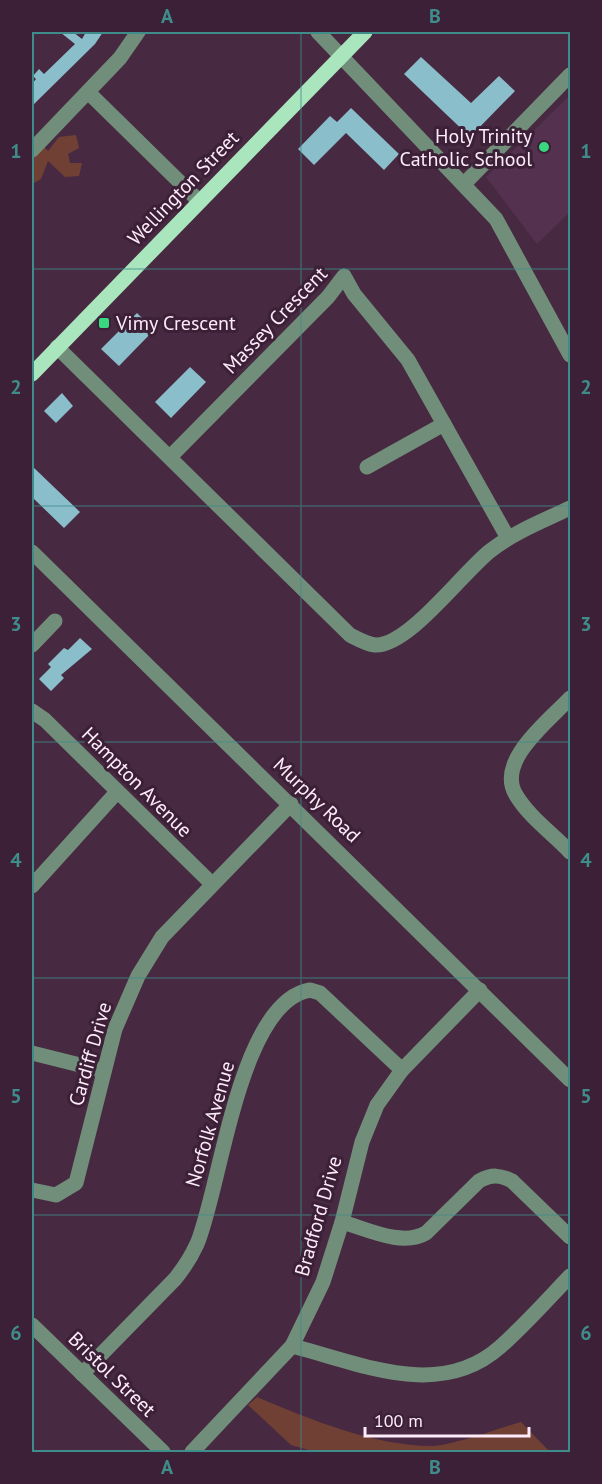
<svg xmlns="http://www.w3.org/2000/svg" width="602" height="1484" font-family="'PT Sans',sans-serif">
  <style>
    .built { fill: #54314e }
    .green { fill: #714034 }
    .building { fill: #8abeca }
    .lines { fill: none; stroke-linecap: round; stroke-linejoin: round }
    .minor { stroke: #718e7a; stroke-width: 15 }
    .major { stroke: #aae6bd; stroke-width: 15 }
    .grid { fill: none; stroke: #3f8d8a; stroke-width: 1.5; stroke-opacity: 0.55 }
    .poi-dot { fill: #37d880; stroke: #3c2037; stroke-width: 2 }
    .labels { text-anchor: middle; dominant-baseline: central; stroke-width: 6; stroke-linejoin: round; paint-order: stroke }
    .poi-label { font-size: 20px; fill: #feebf9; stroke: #3c2037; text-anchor: end }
    .street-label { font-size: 20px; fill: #feebf9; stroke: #3c2037 }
    .neatline { fill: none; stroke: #3f8d8a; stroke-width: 2 }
    .grid-label { font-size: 20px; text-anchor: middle; font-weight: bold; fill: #3f8d8a }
  </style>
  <rect width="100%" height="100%" fill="#472a41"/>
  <!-- built -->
  <path class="built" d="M 570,95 L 570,212 L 537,244 L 486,177 Z"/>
  <!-- green -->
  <g class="green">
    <path d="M 76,135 L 79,148 L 68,154 L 70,163 L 82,163 L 79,176 L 65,177 L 48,161 L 41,179 L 32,184 L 32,145 L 38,140 L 48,151 L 59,137 Z"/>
    <path d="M 257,1397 C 309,1419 374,1446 432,1446 C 451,1446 500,1428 521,1422 L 550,1452 L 316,1452 L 291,1445 L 248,1405 Z"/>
  </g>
  <!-- building -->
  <g class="building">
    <path d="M 60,32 L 73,32 L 82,39 L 86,32 L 103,32 L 95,44 L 32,106 L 32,84 L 36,79 L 33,76 L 39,69 L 44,74 L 75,44 Z"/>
    <path d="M 421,57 L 471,103 L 499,76 L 515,91 L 470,137 L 404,74 Z"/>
    <path d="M 351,108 L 399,154 L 384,170 L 346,133 L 314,165 L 298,149 L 330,116 L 337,122 Z"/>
    <path d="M 137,313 L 154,330 L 119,366 L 101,349 Z"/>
    <path d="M 190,367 L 206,382 L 171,418 L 155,402 Z"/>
    <path d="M 62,393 L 73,406 L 56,423 L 44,411 Z"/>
    <path d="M 32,466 L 80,512 L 64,528 L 32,497 Z"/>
    <path d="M 80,638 L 92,649 L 61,675 L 64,678 L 51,691 L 39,679 L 51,667 L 48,664 L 64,648 L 68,650 Z"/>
  </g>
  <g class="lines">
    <!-- minor -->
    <g class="minor">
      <path d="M 318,32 L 496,219 L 570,355"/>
      <path d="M 88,92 L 199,201"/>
      <path d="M 32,150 L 120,58 L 138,32"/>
      <path d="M 464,184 L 570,75"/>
      <path d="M 57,347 L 350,635 C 358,639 366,644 375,645 C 408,647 463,572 490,551 C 514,532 543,521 570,508"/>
      <path d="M 170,457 L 328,297 L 344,276 L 354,294 L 408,360 L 508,538"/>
      <path d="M 367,467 L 444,424"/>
      <path d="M 32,552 L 570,1080"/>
      <path d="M 32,645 L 55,621"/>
      <path d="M 570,698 C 550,720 495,761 516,795 C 529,817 553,834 570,852"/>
      <path d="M 32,711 L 45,720 L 212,884"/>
      <path d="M 32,886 L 117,792"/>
      <path d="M 32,1053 L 104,1071"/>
      <path d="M 32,1190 L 56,1195 L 76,1183 L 115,1029 L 138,976 L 162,937 L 291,804"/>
      <path d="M 342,1222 C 367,1229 402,1247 426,1233 L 479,1181 C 492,1174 500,1175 512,1181 L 570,1237"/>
      <path d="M 32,1325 L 163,1452"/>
      <path d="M 292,1346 C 360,1363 439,1401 500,1347 C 525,1325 547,1300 570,1276"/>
      <path d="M 82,1374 L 175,1279 C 184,1268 191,1257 197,1244 C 221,1187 239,1002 310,990 L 320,993 L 402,1070"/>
      <path d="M 192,1452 L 292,1346 L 323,1282 L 342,1222 L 362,1142 L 377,1105 L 402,1070 L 480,990"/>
    </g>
    <!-- major -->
    <path class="major" d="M 32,374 L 365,32"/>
  </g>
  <!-- grid -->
  <path class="grid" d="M 301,32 L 301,1452M 32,269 L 570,269M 32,506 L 570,506M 32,742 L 570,742M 32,978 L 570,978M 32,1215 L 570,1215"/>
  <!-- markers -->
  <g class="poi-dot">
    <circle cx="544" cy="147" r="6"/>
    <rect x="98" y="317" width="12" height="12" rx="3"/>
  </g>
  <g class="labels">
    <!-- poi labels -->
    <g class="poi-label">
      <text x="532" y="136">Holy Trinity<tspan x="532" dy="23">Catholic School</tspan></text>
      <text x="116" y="323" text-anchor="start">Vimy Crescent</text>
    </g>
    <!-- street labels -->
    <g class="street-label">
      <text transform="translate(183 188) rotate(-46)">Wellington Street</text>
      <text transform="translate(275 320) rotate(-46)">Massey Crescent</text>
      <text transform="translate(137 782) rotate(45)">Hampton Avenue</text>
      <text transform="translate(317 800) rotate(44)">Murphy Road</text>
      <text transform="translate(90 1054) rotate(-74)">Cardiff Drive</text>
      <text transform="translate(210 1124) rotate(-74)">Norfolk Avenue</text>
      <text transform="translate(318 1216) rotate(-74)">Bradford Drive</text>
      <text transform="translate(112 1374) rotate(44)">Bristol Street</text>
    </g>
  </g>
  <!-- border -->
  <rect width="602" height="1484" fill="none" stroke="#3c2037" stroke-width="66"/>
  <!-- scale -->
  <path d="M365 1427v9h164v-9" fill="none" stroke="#feebf9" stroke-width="3"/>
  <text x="374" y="1427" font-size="18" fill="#feebf9" stroke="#3c2037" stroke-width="4.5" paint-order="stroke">100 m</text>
  <rect x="33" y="33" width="536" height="1418" class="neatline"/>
  <g class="grid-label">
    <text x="167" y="23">A</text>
    <text x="435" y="23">B</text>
    <text x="16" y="158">1</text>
    <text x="586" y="158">1</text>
    <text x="16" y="394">2</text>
    <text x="586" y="394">2</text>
    <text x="16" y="631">3</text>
    <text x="586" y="631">3</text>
    <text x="16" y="867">4</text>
    <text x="586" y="867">4</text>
    <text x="16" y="1103">5</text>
    <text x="586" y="1103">5</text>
    <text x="16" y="1340">6</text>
    <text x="586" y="1340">6</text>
    <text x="167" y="1474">A</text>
    <text x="435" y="1474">B</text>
  </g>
</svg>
